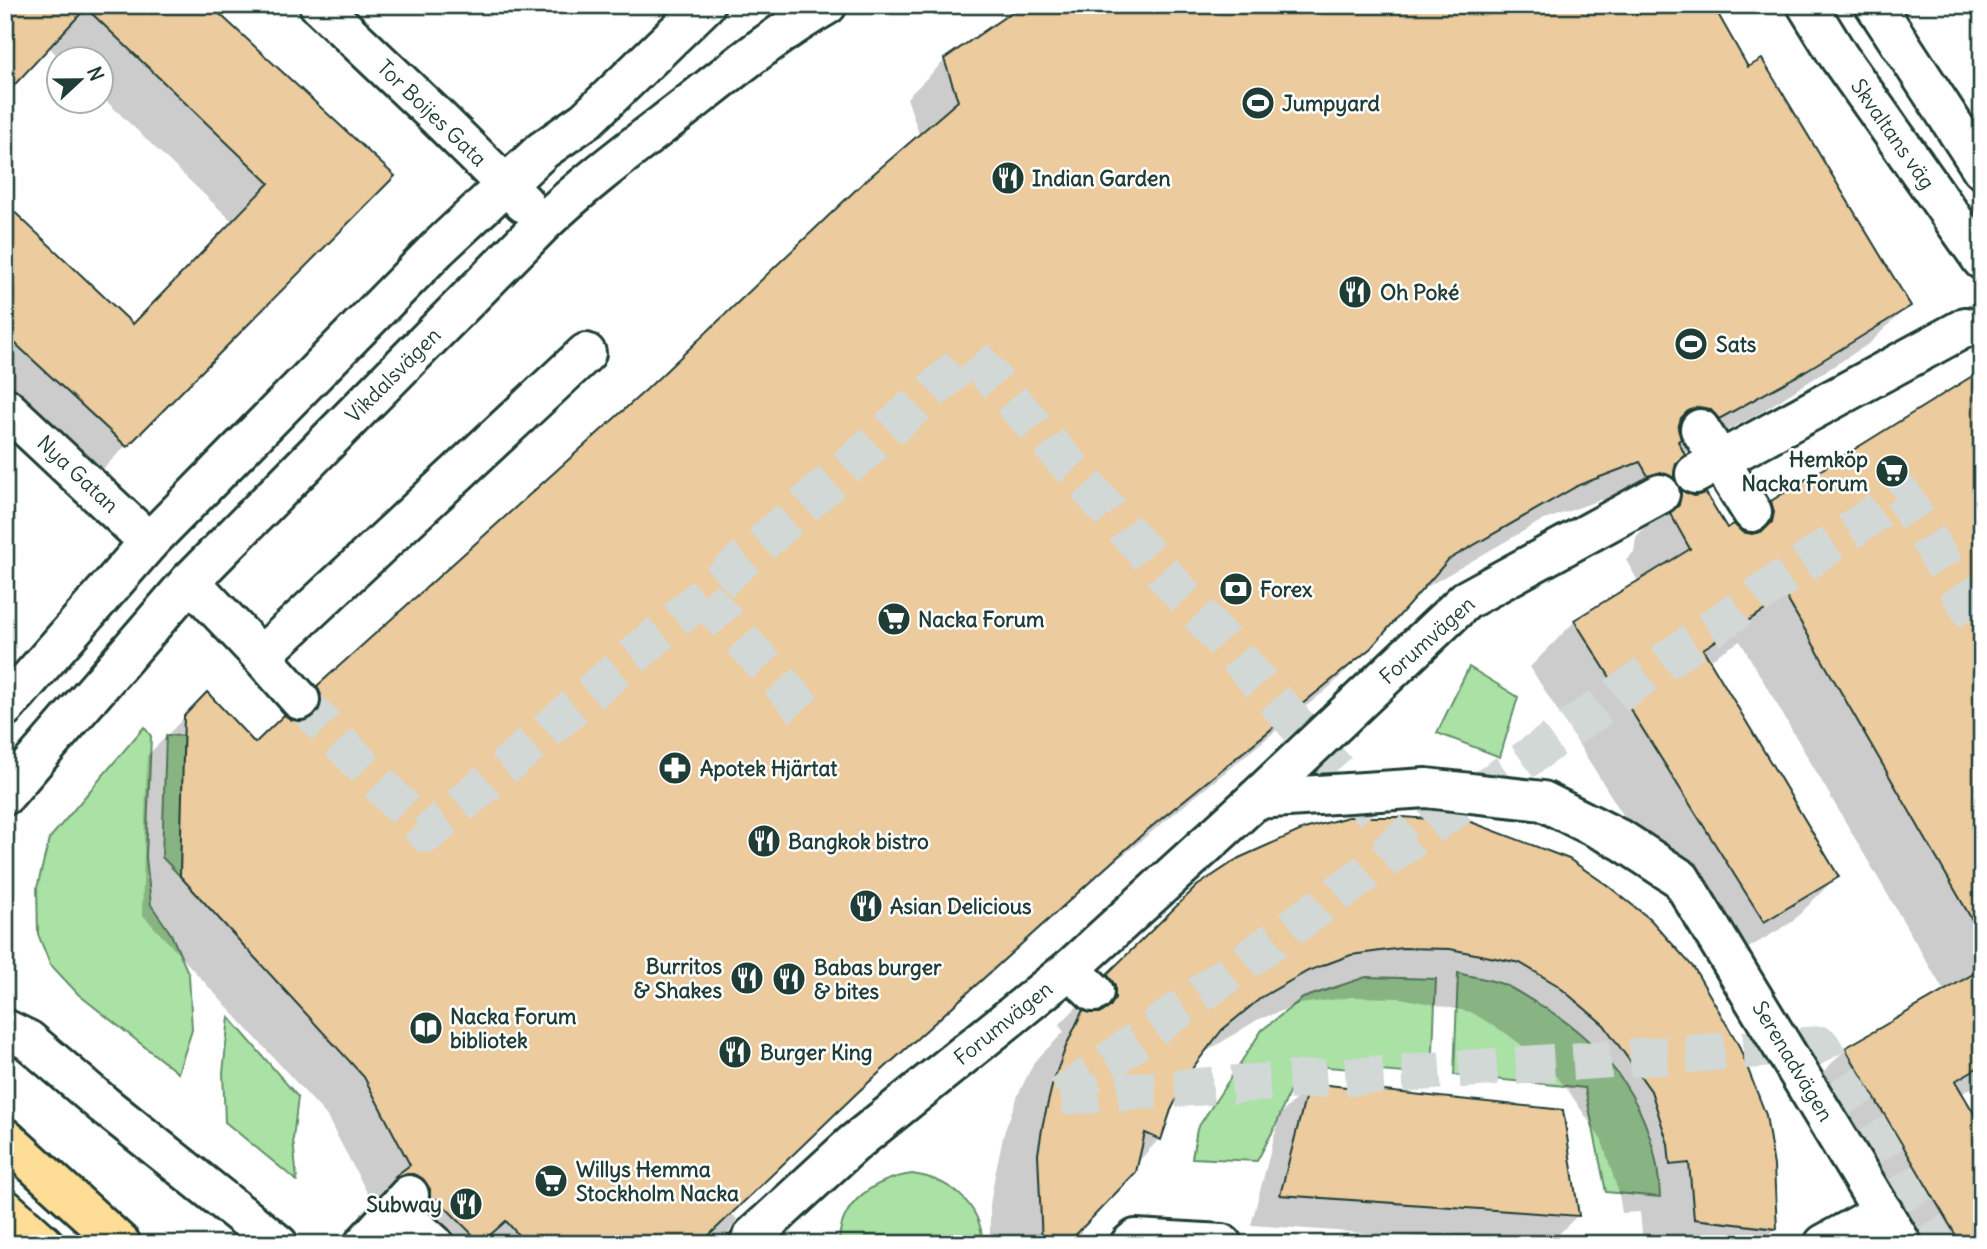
<svg xmlns="http://www.w3.org/2000/svg" width="1987" height="1249" font-family="Delius,sans-serif">
  <style>
    .green { fill: #aae1a4; stroke: #648f6c; stroke-width: 2 }
    .shadow { fill: #0003 }
    .building { fill: #eccb9e; stroke: #1f3d34; stroke-width: 2 }
    .lines { fill: none; stroke-linecap: round; stroke-linejoin: round }
    .minor-tunnel { stroke: #d2d8d6; stroke-width: 38; stroke-dasharray: 38 19; stroke-linecap: butt }
    .minor-casing { stroke: #1f3d34; stroke-width: 44 }
    .major-casing { stroke: #1f3d34; stroke-width: 44 }
    .minor { stroke: #fff; stroke-width: 38 }
    .major { stroke: #fedd96; stroke-width: 38 }
    .labels { text-anchor: middle; dominant-baseline: central; stroke-width: 5; stroke-linejoin: round; paint-order: stroke }
    .poi-label { font-size: 21px; font-weight: bold; fill: #1f3d34; stroke: #fff; text-anchor: start }
    .street-label { font-size: 21px; fill: #1f3d34; stroke: #fff }
  </style>
  <rect width="100%" height="100%" fill="#fff"/>
  <filter id="ink" filterUnits="userSpaceOnUse"><feTurbulence type="fractalNoise" baseFrequency=".0143" numOctaves="2"/><feDisplacementMap in="SourceGraphic" scale="14" xChannelSelector="R" yChannelSelector="G"/><feConvolveMatrix kernelMatrix="1 2 1 2 8 2 1 2 1" color-interpolation-filters="sRGB"/></filter>
  <g filter="url(#ink)">
    <!-- green -->
    <g class="green">
      <path d="M 1469,667 L 1518,697 L 1500,757 L 1437,733 Z"/>
      <path d="M 144,727 L 151,736 L 146,857 L 151,905 L 171,934 L 189,975 L 192,1030 L 178,1073 L 79,995 L 50,964 L 38,934 L 37,888 L 49,839 Z"/>
      <path d="M 166,735 L 184,736 L 180,876 L 162,857 Z"/>
      <path d="M 1458,973 C 1473,977 1490,979 1505,985 C 1514,989 1524,996 1533,1001 C 1607,1042 1657,1110 1660,1197 L 1606,1192 L 1585,1088 L 1454,1075 Z"/>
      <path d="M 1366,977 L 1436,979 L 1432,1075 L 1300,1065 L 1276,1125 L 1257,1161 L 1192,1158 L 1197,1129 L 1262,1030 L 1303,998 Z"/>
      <path d="M 229,1017 L 298,1097 L 293,1139 L 297,1181 L 225,1122 L 223,1073 Z"/>
      <path d="M 912,1174 C 950,1179 981,1204 983,1244 L 839,1244 C 839,1202 875,1179 912,1174 Z"/>
    </g>
    <!-- shadow -->
    <g class="shadow">
      <path d="M 5,5 L 207,5 L 393,176 L 88,484 L 5,407 L 5,205 L 133,326 L 233,222 L 102,97 L 102,60 L 62,60 Z"/>
      <path d="M 945,60 L 1747,69 L 1908,306 L 1870,343 L 1758,414 L 1683,454 L 1674,463 L 1673,477 L 1635,515 L 1610,513 L 1602,499 L 1539,522 L 1418,592 L 1369,647 L 1331,686 L 1105,870 L 818,1130 L 731,1213 L 737,1219 L 728,1234 L 726,1244 L 406,1244 L 398,1236 L 392,1241 L 374,1211 L 360,1214 L 372,1202 L 326,1115 L 142,914 L 147,756 L 207,694 L 255,746 L 286,718 L 318,687 L 648,390 L 920,137 L 907,98 Z"/>
      <path d="M 1982,386 L 1982,1082 L 1961,1094 L 1982,1244 L 1888,1244 L 1801,1094 L 1846,1049 L 1945,993 L 1740,641 L 1708,661 L 1837,876 L 1792,922 L 1718,966 L 1530,667 L 1575,621 L 1639,583 L 1626,560 L 1634,552 L 1636,537 L 1681,492 L 1726,530 L 1741,533 L 1772,503 Z"/>
      <path d="M 1470,824 L 1776,1228 L 1760,1244 L 1643,1244 L 1640,1212 L 1622,1213 L 1619,1194 L 1602,1141 L 1568,1090 L 1540,1059 L 1507,1034 L 1471,1012 L 1400,998 L 1352,997 L 1300,1004 L 1257,1020 L 1201,1055 L 1190,1069 L 1169,1110 L 1159,1139 L 1064,1244 L 990,1244 L 990,1205 L 995,1174 L 1004,1133 L 1018,1095 L 1034,1062 L 1064,1032 L 1059,1025 L 1108,975 Z"/>
      <path d="M 1310,1084 L 1577,1216 L 1549,1244 L 1518,1244 L 1251,1225 L 1280,1115 Z"/>
    </g>
    <!-- building -->
    <g class="building">
      <path d="M 5,5 L 210,5 L 395,176 L 127,447 L 5,334 L 5,203 L 133,324 L 269,183 L 86,8 L 5,95 Z"/>
      <path d="M 1022,5 L 1713,5 L 1748,67 L 1762,59 L 1911,306 L 1797,376 L 1719,419 L 1710,409 L 1699,407 L 1688,411 L 1681,418 L 1678,429 L 1681,439 L 1678,441 L 1685,455 L 1676,463 L 1674,478 L 1661,472 L 1648,476 L 1640,462 L 1579,485 L 1448,560 L 1371,648 L 1145,832 L 858,1092 L 700,1244 L 526,1244 L 506,1221 L 481,1243 L 437,1199 L 426,1208 L 430,1199 L 430,1189 L 423,1179 L 413,1174 L 394,1177 L 410,1165 L 364,1077 L 180,876 L 184,716 L 207,692 L 255,743 L 284,715 L 292,720 L 304,721 L 314,717 L 321,706 L 321,695 L 317,686 L 647,389 L 864,182 L 958,101 L 944,59 Z"/>
      <path d="M 1982,370 L 1982,937 L 1786,597 L 1703,649 L 1839,877 L 1764,922 L 1574,620 L 1690,549 L 1670,513 L 1679,505 L 1681,490 L 1694,496 L 1706,493 L 1727,528 L 1734,524 L 1742,532 L 1752,534 L 1763,531 L 1772,522 L 1774,512 L 1771,501 Z"/>
      <path d="M 1348,817 L 1403,817 L 1471,822 L 1569,859 L 1607,885 L 1650,919 L 1694,968 L 1738,1044 L 1766,1115 L 1774,1166 L 1777,1229 L 1694,1219 L 1689,1163 L 1670,1165 L 1668,1144 L 1651,1091 L 1604,1025 L 1557,985 L 1520,963 L 1450,949 L 1403,948 L 1351,955 L 1308,971 L 1262,997 L 1222,1030 L 1191,1070 L 1171,1110 L 1161,1140 L 1145,1133 L 1136,1172 L 1067,1244 L 1042,1244 L 1038,1154 L 1043,1123 L 1053,1082 L 1067,1044 L 1082,1012 L 1083,1010 L 1089,1013 L 1101,1013 L 1110,1007 L 1115,998 L 1115,985 L 1107,974 L 1197,886 L 1239,858 L 1304,829 Z"/>
      <path d="M 1982,969 L 1982,1065 L 1955,1081 L 1982,1127 L 1982,1244 L 1961,1244 L 1845,1048 Z"/>
      <path d="M 1309,1083 L 1563,1110 L 1579,1216 L 1280,1195 Z"/>
    </g>
    <g class="lines">
      <!-- minor-tunnel -->
      <g class="minor-tunnel">
        <path d="M 703,596 L 810,716"/>
        <path d="M 300,700 L 427,834 L 703,596 L 972,355 L 1403,846"/>
        <path d="M 1061,1096 L 1403,846 L 1902,494 L 1982,630"/>
        <path d="M 1061,1096 L 1821,1045 L 1937,1244"/>
      </g>
      <defs>
        <g id="minor">
          <path d="M 319,5 L 435,115 L 524,203"/>
          <path d="M 1807,5 L 1839,57 L 1982,260"/>
          <path d="M 1875,5 L 1982,169"/>
          <path d="M 5,407 L 149,542"/>
          <path d="M 1700,429 L 1752,512"/>
          <path d="M 1695,474 L 1966,327"/>
          <path d="M 190,581 L 261,656 L 586,353"/>
          <path d="M 261,656 L 300,700"/>
          <path d="M 5,707 L 149,542 L 437,249 L 543,150 L 586,120 L 705,5"/>
          <path d="M 5,795 L 190,581 L 543,223 C 587,181 636,145 684,108 C 730,72 776,34 827,5"/>
          <path d="M 1256,799 L 1426,788 L 1543,801 L 1623,841 L 1681,879 L 1902,1244"/>
          <path d="M 1070,969 L 1094,992"/>
          <path d="M 5,1029 L 28,1040 L 104,1105 L 278,1244"/>
          <path d="M 396,1210 L 434,1244"/>
          <path d="M 364,1244 L 409,1195"/>
          <path d="M 749,1244 L 753,1236 L 853,1144 L 1070,969 L 1256,799 L 1466,600 L 1660,494"/>
          <path d="M 1130,1244 L 1136,1239 L 1222,1244"/>
          <path d="M 1824,1244 L 1883,1212"/>
        </g>
        <g id="major">
          <path d="M 5,1138 L 121,1244"/>
          <path d="M 5,1209 L 44,1244"/>
        </g>
      </defs>
      <!-- minor casing -->
      <use href="#minor" class="minor-casing"/>
      <!-- major casing -->
      <use href="#major" class="major-casing"/>
      <!-- minor -->
      <use href="#minor" class="minor"/>
      <!-- major -->
      <use href="#major" class="major"/>
    </g>
  </g>
  <!-- icons -->
  <defs>
    <symbol id="stadium-disc" viewBox="-11 -11 22 22"><circle r="9.5" fill="#1f3d34" stroke="#fff"/><path d="M0-5a6.5 5 0 1 0 0 10a6.5 5 0 1 0 0-10ZM-3.5-1.8h7v3.6h-7Z" fill="#fff"/></symbol>
    <symbol id="restaurant-disc" viewBox="-11 -11 22 22"><circle r="9.5" fill="#1f3d34" stroke="#fff"/><path d="M-5-6h1v4h1v-4h1v4h1v-4h1v5L-1.5 .5V6h-2V.5L-5-1ZM5-6V6H3V1.5H1.5Q1.5-4 5-6Z" fill="#fff"/></symbol>
    <symbol id="supermarket-disc" viewBox="-11 -11 22 22"><circle r="9.5" fill="#1f3d34" stroke="#fff"/><path d="M-6-5.5h2.5l.6 2H6L4.5 2H-2.5L-4.4-4H-6ZM-1.5 3.2a1.3 1.3 0 1 0 .1 0ZM3 3.2a1.3 1.3 0 1 0 .1 0Z" fill="#fff"/></symbol>
    <symbol id="bank-disc" viewBox="-11 -11 22 22"><circle r="9.5" fill="#1f3d34" stroke="#fff"/><path d="M-6-4H6V4H-6ZM0-2.3a2.3 2.3 0 1 0 0 4.6a2.3 2.3 0 1 0 0-4.6Z" fill="#fff"/></symbol>
    <symbol id="pharmacy-disc" viewBox="-11 -11 22 22"><circle r="9.5" fill="#1f3d34" stroke="#fff"/><path d="M-2-6h4v4h4v4h-4v4h-4v-4h-4v-4h4Z" fill="#fff"/></symbol>
    <symbol id="library-disc" viewBox="-11 -11 22 22"><circle r="9.5" fill="#1f3d34" stroke="#fff"/><path d="M-6-4Q-3-5.5-.7-3.5V5Q-3 3-6 4ZM6-4Q3-5.5 .7-3.5V5Q3 3 6 4Z" fill="#fff"/></symbol>
  </defs>
  <g fill-rule="evenodd">
    <use href="#stadium-disc" x="1239" y="84" width="38" height="38"/>
    <use href="#restaurant-disc" x="989" y="159" width="38" height="38"/>
    <use href="#restaurant-disc" x="1336" y="273" width="38" height="38"/>
    <use href="#stadium-disc" x="1672" y="325" width="38" height="38"/>
    <use href="#supermarket-disc" x="1873" y="452" width="38" height="38"/>
    <use href="#bank-disc" x="1217" y="570" width="38" height="38"/>
    <use href="#supermarket-disc" x="875" y="600" width="38" height="38"/>
    <use href="#pharmacy-disc" x="656" y="749" width="38" height="38"/>
    <use href="#restaurant-disc" x="745" y="822" width="38" height="38"/>
    <use href="#restaurant-disc" x="847" y="887" width="38" height="38"/>
    <use href="#restaurant-disc" x="728" y="959" width="38" height="38"/>
    <use href="#restaurant-disc" x="770" y="960" width="38" height="38"/>
    <use href="#library-disc" x="407" y="1009" width="38" height="38"/>
    <use href="#restaurant-disc" x="716" y="1033" width="38" height="38"/>
    <use href="#supermarket-disc" x="532" y="1162" width="38" height="38"/>
    <use href="#restaurant-disc" x="447" y="1185" width="38" height="38"/>
  </g>
  <g class="labels">
    <!-- poi labels -->
    <g class="poi-label">
      <text x="1282" y="103">Jumpyard</text>
      <text x="1032" y="178">Indian Garden</text>
      <text x="1380" y="292">Oh Poké</text>
      <text x="1716" y="344">Sats</text>
      <text x="1868" y="459" text-anchor="end">Hemköp<tspan x="1868" dy="24">Nacka Forum</tspan></text>
      <text x="1260" y="589">Forex</text>
      <text x="918" y="619">Nacka Forum</text>
      <text x="700" y="768">Apotek Hjärtat</text>
      <text x="788" y="841">Bangkok bistro</text>
      <text x="890" y="906">Asian Delicious</text>
      <text x="722" y="966" text-anchor="end">Burritos<tspan x="722" dy="24">&amp; Shakes</tspan></text>
      <text x="814" y="967">Babas burger<tspan x="814" dy="24">&amp; bites</tspan></text>
      <text x="450" y="1016">Nacka Forum<tspan x="450" dy="24">bibliotek</tspan></text>
      <text x="760" y="1052">Burger King</text>
      <text x="576" y="1169">Willys Hemma<tspan x="576" dy="24">Stockholm Nacka</tspan></text>
      <text x="442" y="1204" text-anchor="end">Subway</text>
    </g>
    <!-- street labels -->
    <g class="street-label">
      <text transform="translate(432 113) rotate(44)">Tor Boijes Gata</text>
      <text transform="translate(1893 134) rotate(55)">Skvaltans väg</text>
      <text transform="translate(393 375) rotate(-45)">Vikdalsvägen</text>
      <text transform="translate(78 474) rotate(43)">Nya Gatan</text>
      <text transform="translate(1427 640) rotate(-42)">Forumvägen</text>
      <text transform="translate(1003 1023) rotate(-39)">Forumvägen</text>
      <text transform="translate(1793 1061) rotate(59)">Serenadvägen</text>
    </g>
  </g>
  <!-- margin -->
  <rect width="1987" height="1249" fill="none" stroke="#fff" stroke-width="28"/>
  <rect x="14" y="14" width="1959" height="1221" fill="none" stroke="#1f3d34" stroke-width="2.5" filter="url(#ink)"/>
  <!-- north arrow -->
  <g transform="translate(80 80) rotate(68)"><circle r="33" fill="#ffffff" stroke="#a5b1ae" stroke-width="2"/>
  <path d="M0-5L12 26L0 18L-12 26Z" fill="#1f3d34"/>
  <text y="-10" font-size="19" font-weight="bold" text-anchor="middle" fill="#1f3d34">N</text>
  </g>
</svg>
